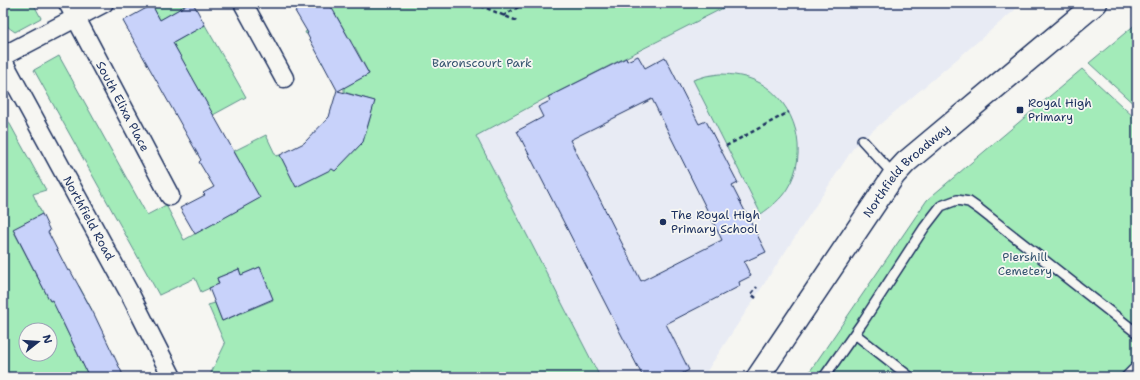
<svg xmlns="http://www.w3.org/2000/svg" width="1140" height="380" font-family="'Shantell Sans',sans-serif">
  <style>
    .built { fill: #e8ebf4 }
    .green { fill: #a3ebb9; stroke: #5f8d8c; fill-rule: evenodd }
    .building { fill: #c8d2fa; stroke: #1b2f5e; fill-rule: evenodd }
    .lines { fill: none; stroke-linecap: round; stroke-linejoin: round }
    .lane-casing { stroke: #1b2f5e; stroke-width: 12 }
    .street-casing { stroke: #1b2f5e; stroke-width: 21 }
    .secondary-casing { stroke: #1b2f5e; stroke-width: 25 }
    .path { stroke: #1b2f5e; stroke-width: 2.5; stroke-dasharray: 4 3; stroke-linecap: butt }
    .lane { stroke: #f6f6f2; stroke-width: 9 }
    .street { stroke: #f6f6f2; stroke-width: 18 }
    .secondary { stroke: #f6f6f2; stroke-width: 22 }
    .poi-dot { fill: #1b2f5e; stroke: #f6f6f2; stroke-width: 1.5 }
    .labels { text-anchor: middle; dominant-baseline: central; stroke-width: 3.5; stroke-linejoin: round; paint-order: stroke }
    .park-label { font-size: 12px; fill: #365570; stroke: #f6f6f2 }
    .poi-label { font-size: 12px; fill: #1b2f5e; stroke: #f6f6f2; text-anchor: start }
    .street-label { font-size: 12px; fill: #1b2f5e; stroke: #f6f6f2 }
  </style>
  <rect width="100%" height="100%" fill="#f6f6f2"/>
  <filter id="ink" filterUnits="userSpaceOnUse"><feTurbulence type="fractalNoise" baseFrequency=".025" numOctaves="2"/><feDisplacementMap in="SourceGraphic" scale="8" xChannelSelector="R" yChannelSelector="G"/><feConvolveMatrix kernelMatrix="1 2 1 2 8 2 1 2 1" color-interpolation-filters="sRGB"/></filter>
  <g filter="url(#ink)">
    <!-- built -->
    <path class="built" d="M 733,3 L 1023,3 L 871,132 L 854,147 L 703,377 L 600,377 L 476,136 Z"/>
    <!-- green -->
    <g class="green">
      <path d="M 3,3 L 33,3 L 41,18 L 15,32 C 0,22 3,20 3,3 Z"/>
      <path d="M 156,3 L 190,3 L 160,20 L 152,5 Z"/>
      <path d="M 329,3 L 733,3 L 548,97 L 476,136 L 600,377 L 209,377 L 225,344 L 208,305 L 215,303 L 222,321 L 273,300 L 260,267 L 241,275 L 239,269 L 217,278 L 219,284 L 201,292 L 195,278 L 159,295 L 34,70 L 59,56 L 147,215 L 166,205 L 184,240 L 259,198 L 234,151 L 266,135 L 276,156 L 280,155 L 297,187 L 310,147 L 335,171 L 359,146 L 328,118 L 367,129 L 374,101 L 344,92 L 344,87 L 369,74 L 355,47 L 323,64 L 321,62 L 328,58 L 327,56 L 351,42 L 337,17 L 306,34 L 305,32 L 311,29 Z"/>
      <path d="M 1137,23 L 1137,107 L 1089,63 Z"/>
      <path d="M 205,25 L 246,97 L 213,115 L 173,43 Z"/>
      <path d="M 1082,69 L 1137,120 L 1137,377 L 806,377 L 927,200 Z"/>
      <path d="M 719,74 C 733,74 747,76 760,83 C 796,103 810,153 787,189 C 781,199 771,207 761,214 L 693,80 L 706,76 Z"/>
      <path d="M 3,115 L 5,115 L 46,190 L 33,194 L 42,214 L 13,230 L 50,301 L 79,286 L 92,310 L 63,323 L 89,377 L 3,377 ZM 26,330 L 50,330 L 50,354 L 26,354 Z"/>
    </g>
    <!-- building -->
    <g class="building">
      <path d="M 190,3 L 193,3 L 205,25 L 173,43 L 260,198 L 195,234 L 180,208 L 205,195 L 203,193 L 214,187 L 199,162 L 201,160 L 123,21 L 152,5 L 160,20 Z"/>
      <path d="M 297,3 L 329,3 L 369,74 L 338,91 L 375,101 L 363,142 L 335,171 L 332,169 L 296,187 L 280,155 L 304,143 L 329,117 L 337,90 L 307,34 L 308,33 L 295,11 L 300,8 Z"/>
      <path d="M 638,56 L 645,68 L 665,57 L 699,124 L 706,121 L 723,154 L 738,183 L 732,186 L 766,252 L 744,262 L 751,276 L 739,282 L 740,286 L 666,324 L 689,370 L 676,377 L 643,377 L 517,131 L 543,117 L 538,107 L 550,101 L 548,97 L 626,58 L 627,61 ZM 652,99 L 722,240 L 641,281 L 570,140 Z"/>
      <path d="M 42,214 L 50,231 L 48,232 L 68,271 L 70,270 L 94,314 L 124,377 L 89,377 L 52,300 L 50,301 L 13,229 Z"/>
      <path d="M 260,267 L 273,299 L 222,321 L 209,288 L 219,284 L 217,278 L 239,269 L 241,275 Z"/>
    </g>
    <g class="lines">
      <defs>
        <g id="lane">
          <path d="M 862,140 L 894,175"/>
          <path d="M 855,334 L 910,377"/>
          <path d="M 824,377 L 862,323 L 924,228 L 941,206 L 957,200 L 969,202 L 979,209 L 1137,333"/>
          <path d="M 1126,377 L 1137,366"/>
        </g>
        <g id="street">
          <path id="s1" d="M 68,3 L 170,196"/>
          <path d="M 243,3 L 284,78"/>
          <path d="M 3,56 L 104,3"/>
          <path id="s2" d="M 3,61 L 131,296 L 172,377"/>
        </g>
        <g id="secondary">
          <path id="s3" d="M 758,377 L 894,175 L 906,162 L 1096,3"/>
        </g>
      </defs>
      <!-- lane casing -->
      <use href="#lane" class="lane-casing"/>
      <!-- street casing -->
      <use href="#street" class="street-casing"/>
      <!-- secondary casing -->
      <use href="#secondary" class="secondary-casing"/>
      <!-- path -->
      <g class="path">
        <path d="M 474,3 L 517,21"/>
        <path d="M 503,16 L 525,3"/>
        <path d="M 726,146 L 789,112"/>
        <path d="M 756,298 L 751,294 L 757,287"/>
      </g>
      <!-- lane -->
      <use href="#lane" class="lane"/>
      <!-- street -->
      <use href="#street" class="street"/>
      <!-- secondary -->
      <use href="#secondary" class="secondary"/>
    </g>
  </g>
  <!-- markers -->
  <g class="poi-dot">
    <rect x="1016" y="106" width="8" height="8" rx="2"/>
    <circle cx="663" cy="222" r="4"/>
  </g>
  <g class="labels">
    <!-- park labels -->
    <g class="park-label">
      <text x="482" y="63">Baronscourt Park</text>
      <text x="1025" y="257">Piershill<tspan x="1025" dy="14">Cemetery</tspan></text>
    </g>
    <!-- poi labels -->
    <g class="poi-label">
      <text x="1028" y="103">Royal High<tspan x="1028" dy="14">Primary</tspan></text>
      <text x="671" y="215">The Royal High<tspan x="671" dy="14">Primary School</tspan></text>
    </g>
    <!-- street labels -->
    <g class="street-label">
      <text stroke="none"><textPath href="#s1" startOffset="117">South Elixa Place</textPath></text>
      <text stroke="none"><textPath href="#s3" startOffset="255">Northfield Broadway</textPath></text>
      <text stroke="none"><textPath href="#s2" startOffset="179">Northfield Road</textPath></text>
    </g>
  </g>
  <!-- margin -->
  <rect width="1140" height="380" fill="none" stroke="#f6f6f2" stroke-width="16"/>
  <rect x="8" y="8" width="1124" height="364" fill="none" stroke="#1b2f5e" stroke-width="1.5" filter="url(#ink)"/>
  <!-- north arrow -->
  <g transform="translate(38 342) rotate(73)"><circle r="19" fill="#f6f6f2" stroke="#9ea6b7"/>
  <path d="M0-3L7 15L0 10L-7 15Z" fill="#1b2f5e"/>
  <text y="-6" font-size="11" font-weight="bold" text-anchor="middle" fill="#1b2f5e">N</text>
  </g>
</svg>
